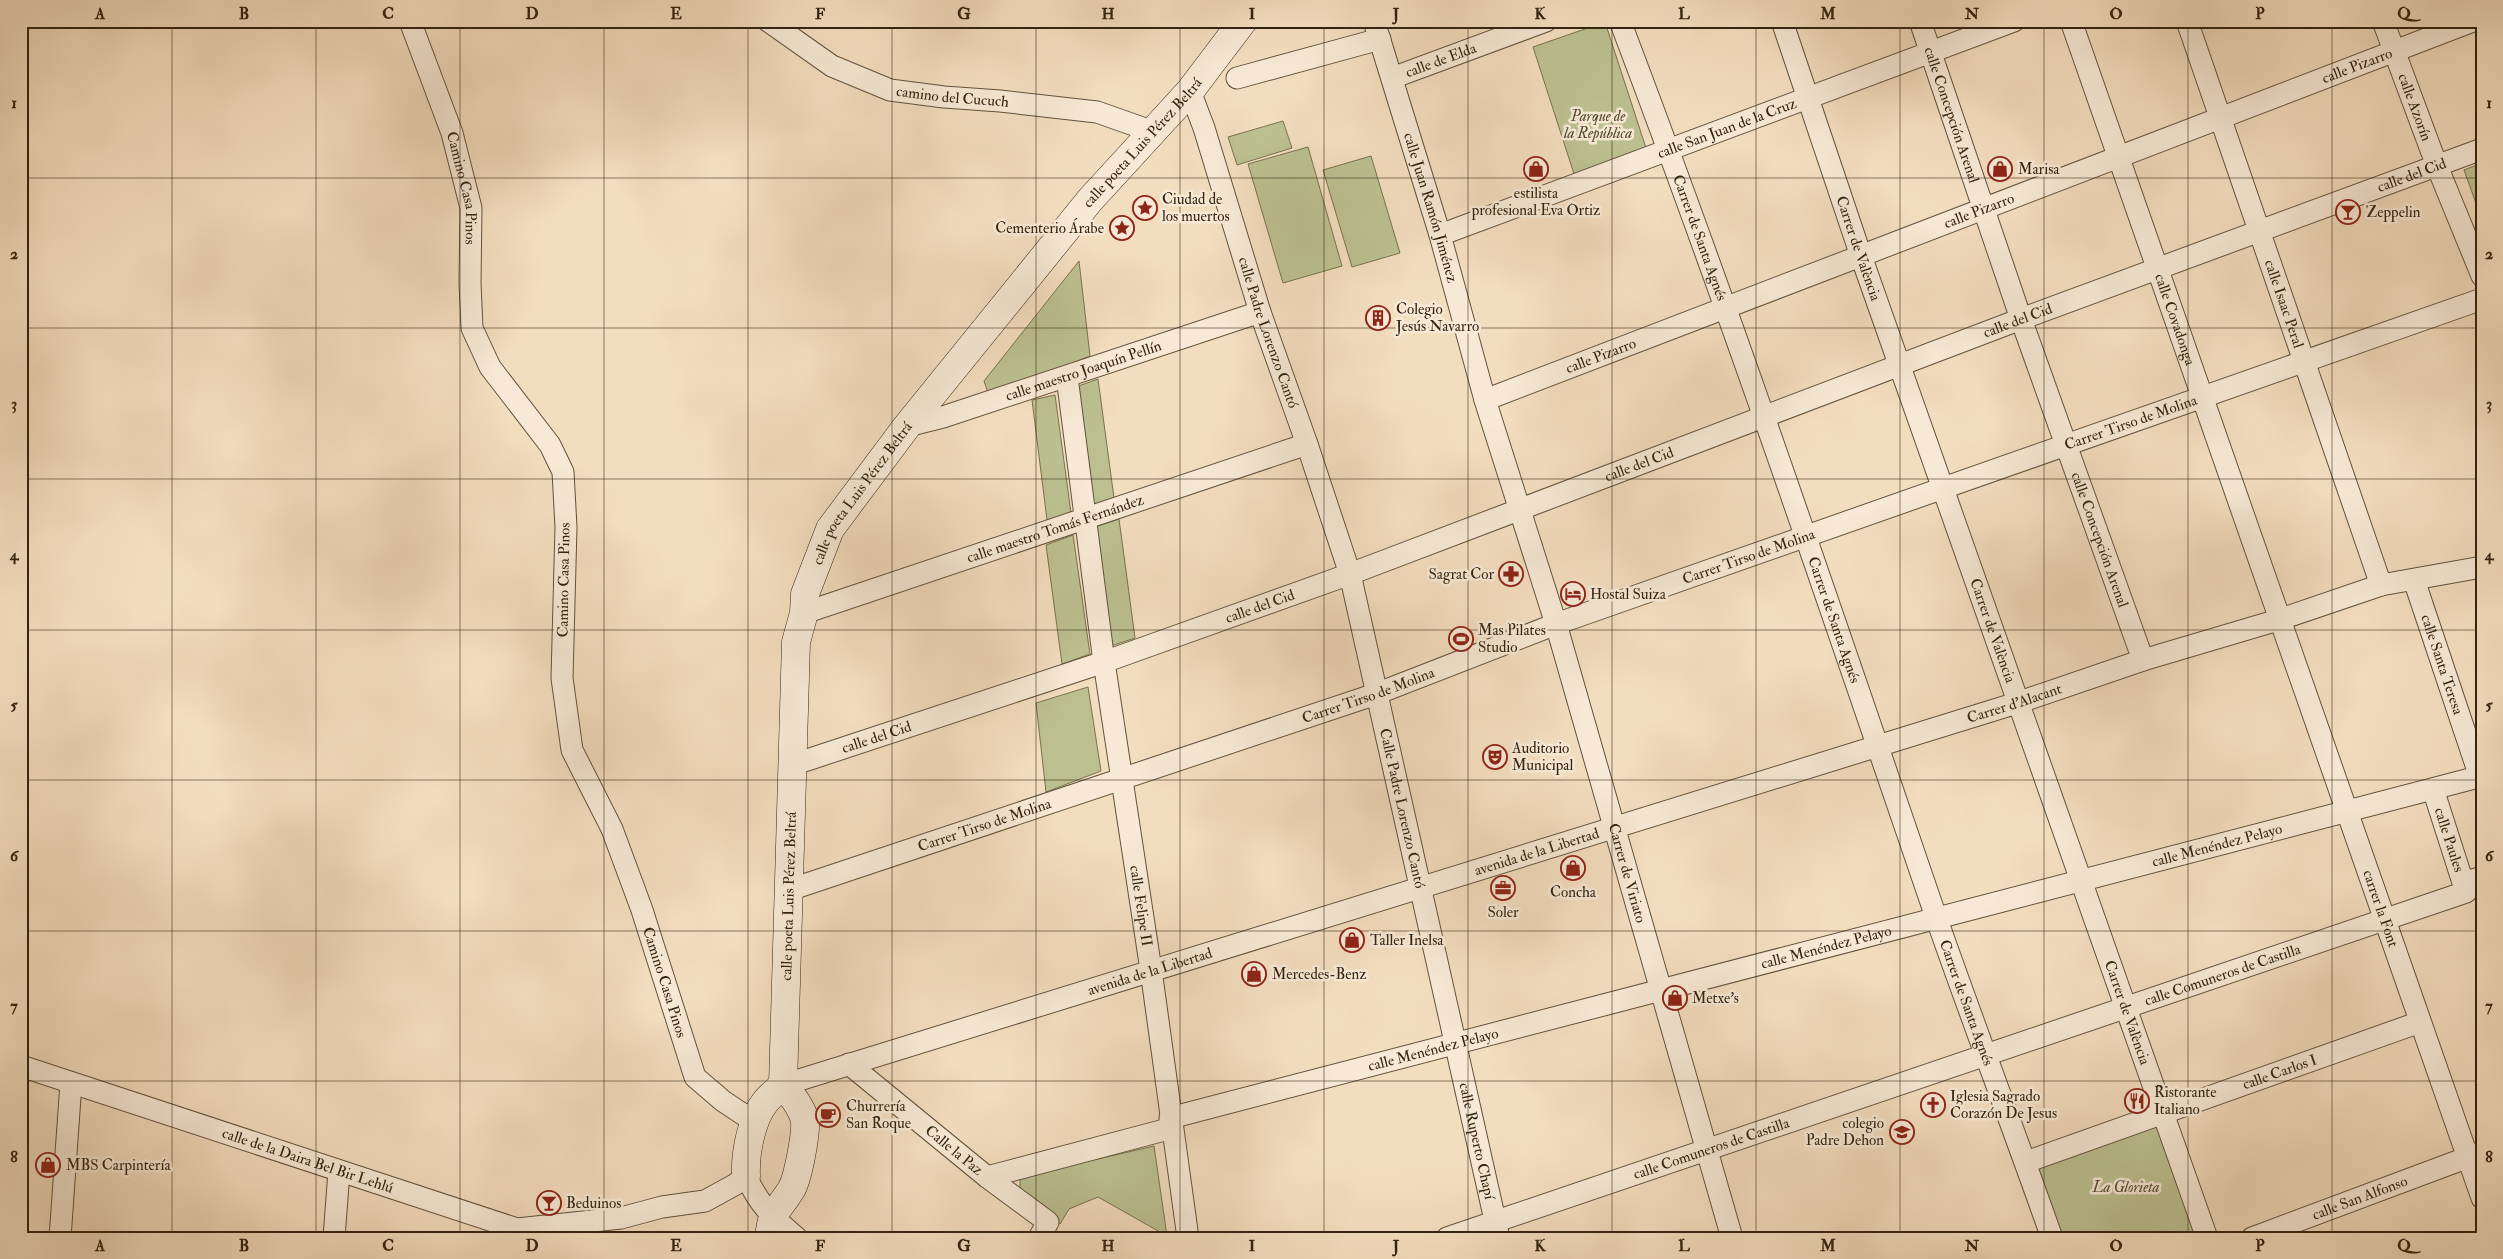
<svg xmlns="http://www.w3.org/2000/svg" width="2503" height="1259" font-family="'IM FELL Double Pica',serif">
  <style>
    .green { fill: #bcc091; stroke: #777250 }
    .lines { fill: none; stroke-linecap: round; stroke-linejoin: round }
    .street-casing { stroke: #62523c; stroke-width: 23 }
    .secondary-casing { stroke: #322310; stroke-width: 29 }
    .street { stroke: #f7e9d5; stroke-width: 21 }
    .secondary { stroke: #f7e9d5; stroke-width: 28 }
    .grid { fill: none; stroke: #322310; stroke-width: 1; stroke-opacity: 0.55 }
    .labels { text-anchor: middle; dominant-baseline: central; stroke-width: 5; stroke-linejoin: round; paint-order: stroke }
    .street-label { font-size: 15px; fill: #322310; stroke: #f7e9d5 }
    .park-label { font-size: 15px; font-style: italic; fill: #544a30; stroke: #f7e9d5 }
    .poi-label { font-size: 15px; fill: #322310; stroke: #f7e9d5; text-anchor: start }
    .neatline { fill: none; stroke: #322310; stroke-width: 2 }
    .grid-label { font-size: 16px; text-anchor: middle; font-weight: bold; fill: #322310 }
  </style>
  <rect width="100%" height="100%" fill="#f3ddbf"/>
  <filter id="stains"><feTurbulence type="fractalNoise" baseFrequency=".004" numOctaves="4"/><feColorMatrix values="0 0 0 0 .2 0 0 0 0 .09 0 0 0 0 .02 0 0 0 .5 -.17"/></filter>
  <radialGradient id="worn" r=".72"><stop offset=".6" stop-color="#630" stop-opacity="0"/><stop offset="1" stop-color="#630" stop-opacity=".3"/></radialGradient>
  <!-- green -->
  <g class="green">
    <path d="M 1605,22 L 1646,148 L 1575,177 L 1533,47 Z"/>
    <path d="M 1283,121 L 1292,148 L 1237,165 L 1228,137 Z"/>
    <path d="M 1308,147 L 1342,266 L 1283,283 L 1248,164 Z"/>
    <path d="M 1371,156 L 1400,253 L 1352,267 L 1323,170 Z"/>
    <path d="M 2482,163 L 2482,220 L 2464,170 Z"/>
    <path d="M 1079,261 L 1090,356 L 989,396 L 984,381 Z"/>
    <path d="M 1098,379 L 1114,498 L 1089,507 L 1073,388 Z"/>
    <path d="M 1055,395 L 1071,513 L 1047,520 L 1032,400 Z"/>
    <path d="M 1119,519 L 1135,638 L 1108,647 L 1092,528 Z"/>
    <path d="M 1073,535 L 1090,654 L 1062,664 L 1046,545 Z"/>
    <path d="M 1088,687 L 1101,771 L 1046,792 L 1036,703 Z"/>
    <path d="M 2160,1120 L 2201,1238 L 2062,1238 L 2037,1165 Z"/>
    <path d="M 1154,1146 L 1167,1236 L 1098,1197 L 1069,1209 L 1060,1224 L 1020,1192 L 1020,1177 Z"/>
  </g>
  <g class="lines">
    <defs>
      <g id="street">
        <path id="s1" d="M 410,21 L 452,133 L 471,208 L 470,283 L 472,328 L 490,367 L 550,445 L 563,472 L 566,527 L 562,678 L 572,750 L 612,829 L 642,910 L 695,1077 L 723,1101 L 756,1123"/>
        <path id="s2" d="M 768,21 L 832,66 L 890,90 L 944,97 L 1000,101 L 1097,112 L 1151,131"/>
        <path id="s3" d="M 1374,21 L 1440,235 L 1485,400 L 1556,624 L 1732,1238"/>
        <path id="s4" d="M 1620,21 C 1732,316 1833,616 1935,914 C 1973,1023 2014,1130 2052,1238"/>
        <path id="s5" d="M 1782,21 L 1861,256 L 2207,1238"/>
        <path id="s6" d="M 1920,21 L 2021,319 L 2143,660"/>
        <path id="s7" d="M 2071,21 L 2482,1198"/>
        <path id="s8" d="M 2187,21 L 2381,585"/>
        <path id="s9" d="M 2383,21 L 2437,166 L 2482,276"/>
        <path d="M 1237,78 L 1380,39"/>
        <path id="s10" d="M 1392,78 L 1546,21"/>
        <path id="s11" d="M 1190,91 L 1204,128 L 1260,312 L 1307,444 L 1350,574 L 1499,1238"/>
        <path id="s12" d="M 1440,235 L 2014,21"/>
        <path id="s13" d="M 1067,377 L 1104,662 L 1151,970 L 1188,1238"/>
        <path id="s14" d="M 1485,400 L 2473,21"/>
        <path id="s15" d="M 907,426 L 943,417 L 1260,312"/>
        <path id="s16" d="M 2414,580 L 2480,777"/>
        <path id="s17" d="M 804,613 L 1307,444"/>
        <path id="s18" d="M 792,765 L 1104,662 L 1350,574 L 2021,319 L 2482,149"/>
        <path d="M 2464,883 L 2482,877"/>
        <path id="s19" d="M 789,890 L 1376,694 L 1556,624 L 2482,299"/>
        <path id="s20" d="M 849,1064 L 987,1177 L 1048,1222 L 1039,1238"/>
        <path id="s21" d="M 21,1066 L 517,1229 L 621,1218 L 662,1207 L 705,1201 L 736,1184 L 746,1176 C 759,1205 773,1218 797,1238"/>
        <path id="s22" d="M 783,1085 L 2020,702 L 2143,660 L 2278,620 L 2381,585 L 2482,567"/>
        <path id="s23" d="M 1170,1118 L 2482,776"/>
        <path id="s24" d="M 2026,1162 L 2420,1022"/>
        <path d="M 987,1177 L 1172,1128"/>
        <path d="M 60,1238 L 71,1083"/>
        <path d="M 334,1238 L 339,1171"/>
        <path id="s25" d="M 1447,1238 L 2466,892 L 2433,789"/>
        <path id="s26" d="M 2252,1238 L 2482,1152"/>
      </g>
      <g id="secondary">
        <path id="s27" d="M 783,1085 L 796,642 L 804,613 L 805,594 L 830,529 L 907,426 L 1090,200 L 1190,91 L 1243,21"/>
        <path d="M 746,1176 C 745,1154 751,1119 766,1101 C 771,1095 778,1090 783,1085"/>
        <path d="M 769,1238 C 772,1209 777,1212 791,1190 C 798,1179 806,1134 805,1122 C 803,1109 791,1094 783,1085"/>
      </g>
    </defs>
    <!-- street casing -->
    <use href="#street" class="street-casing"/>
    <!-- secondary casing -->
    <use href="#secondary" class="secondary-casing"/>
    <!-- street -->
    <use href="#street" class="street"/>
    <!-- secondary -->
    <use href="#secondary" class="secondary"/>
  </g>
  <!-- grid -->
  <path class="grid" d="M 172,21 L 172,1238M 316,21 L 316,1238M 460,21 L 460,1238M 604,21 L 604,1238M 748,21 L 748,1238M 892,21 L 892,1238M 1036,21 L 1036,1238M 1180,21 L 1180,1238M 1324,21 L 1324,1238M 1468,21 L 1468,1238M 1612,21 L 1612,1238M 1756,21 L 1756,1238M 1900,21 L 1900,1238M 2044,21 L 2044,1238M 2188,21 L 2188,1238M 2332,21 L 2332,1238M 21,178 L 2482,178M 21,328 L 2482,328M 21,479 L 2482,479M 21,630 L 2482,630M 21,780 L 2482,780M 21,931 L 2482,931M 21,1081 L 2482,1081"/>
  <!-- icons -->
  <defs>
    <symbol id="shop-ring" viewBox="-11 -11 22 22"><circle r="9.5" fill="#f7e9d5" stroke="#8f2418" stroke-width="1.5"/><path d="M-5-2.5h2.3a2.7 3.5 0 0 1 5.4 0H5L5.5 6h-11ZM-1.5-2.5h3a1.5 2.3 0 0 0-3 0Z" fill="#8f2418"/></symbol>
    <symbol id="sight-ring" viewBox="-11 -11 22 22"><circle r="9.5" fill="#f7e9d5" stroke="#8f2418" stroke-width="1.5"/><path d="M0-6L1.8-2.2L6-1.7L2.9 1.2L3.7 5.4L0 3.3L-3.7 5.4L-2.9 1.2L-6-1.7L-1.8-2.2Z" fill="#8f2418"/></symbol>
    <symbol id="bar-ring" viewBox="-11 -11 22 22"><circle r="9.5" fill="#f7e9d5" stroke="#8f2418" stroke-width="1.5"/><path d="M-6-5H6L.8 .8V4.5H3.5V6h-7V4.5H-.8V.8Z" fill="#8f2418"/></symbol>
    <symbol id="building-ring" viewBox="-11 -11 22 22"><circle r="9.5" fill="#f7e9d5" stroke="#8f2418" stroke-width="1.5"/><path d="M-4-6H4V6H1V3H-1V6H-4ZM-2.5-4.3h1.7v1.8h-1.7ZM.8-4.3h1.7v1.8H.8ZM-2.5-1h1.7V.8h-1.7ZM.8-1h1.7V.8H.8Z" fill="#8f2418"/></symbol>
    <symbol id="pharmacy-ring" viewBox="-11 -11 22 22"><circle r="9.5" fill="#f7e9d5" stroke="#8f2418" stroke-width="1.5"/><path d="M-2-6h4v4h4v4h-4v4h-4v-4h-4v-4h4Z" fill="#8f2418"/></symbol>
    <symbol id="hotel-ring" viewBox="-11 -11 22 22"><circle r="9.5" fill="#f7e9d5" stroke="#8f2418" stroke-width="1.5"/><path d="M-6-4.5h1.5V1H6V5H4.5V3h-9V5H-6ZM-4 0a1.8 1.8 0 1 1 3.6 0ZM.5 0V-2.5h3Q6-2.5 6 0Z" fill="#8f2418"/></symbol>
    <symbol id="stadium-ring" viewBox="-11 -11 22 22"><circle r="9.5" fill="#f7e9d5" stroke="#8f2418" stroke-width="1.5"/><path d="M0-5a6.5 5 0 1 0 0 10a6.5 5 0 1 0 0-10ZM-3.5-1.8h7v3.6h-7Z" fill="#8f2418"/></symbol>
    <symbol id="theatre-ring" viewBox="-11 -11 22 22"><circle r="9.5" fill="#f7e9d5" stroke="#8f2418" stroke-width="1.5"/><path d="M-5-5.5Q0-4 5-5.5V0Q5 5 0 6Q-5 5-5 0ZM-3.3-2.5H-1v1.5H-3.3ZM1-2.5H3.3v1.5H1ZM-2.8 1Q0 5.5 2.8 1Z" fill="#8f2418"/></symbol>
    <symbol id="office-ring" viewBox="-11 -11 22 22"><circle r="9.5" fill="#f7e9d5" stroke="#8f2418" stroke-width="1.5"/><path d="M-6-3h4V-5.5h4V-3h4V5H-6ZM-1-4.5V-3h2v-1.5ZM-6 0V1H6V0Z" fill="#8f2418"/></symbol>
    <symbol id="restaurant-ring" viewBox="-11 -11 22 22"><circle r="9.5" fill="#f7e9d5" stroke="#8f2418" stroke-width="1.5"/><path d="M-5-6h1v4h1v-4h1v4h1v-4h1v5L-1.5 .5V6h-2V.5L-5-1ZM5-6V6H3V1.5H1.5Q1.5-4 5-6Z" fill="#8f2418"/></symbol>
    <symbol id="church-ring" viewBox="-11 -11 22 22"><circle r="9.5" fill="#f7e9d5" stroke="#8f2418" stroke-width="1.5"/><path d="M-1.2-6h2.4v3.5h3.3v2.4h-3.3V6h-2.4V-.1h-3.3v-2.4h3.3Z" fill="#8f2418"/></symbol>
    <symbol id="cafe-ring" viewBox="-11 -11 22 22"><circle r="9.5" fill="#f7e9d5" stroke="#8f2418" stroke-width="1.5"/><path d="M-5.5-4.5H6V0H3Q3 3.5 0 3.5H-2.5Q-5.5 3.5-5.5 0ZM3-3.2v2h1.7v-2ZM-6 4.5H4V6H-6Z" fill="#8f2418"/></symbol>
    <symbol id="school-ring" viewBox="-11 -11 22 22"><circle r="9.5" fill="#f7e9d5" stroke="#8f2418" stroke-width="1.5"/><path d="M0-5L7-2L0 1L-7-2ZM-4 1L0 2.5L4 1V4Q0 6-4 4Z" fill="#8f2418"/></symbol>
  </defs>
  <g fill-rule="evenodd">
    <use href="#shop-ring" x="1522" y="155" width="28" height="28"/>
    <use href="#shop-ring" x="1986" y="155" width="28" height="28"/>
    <use href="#sight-ring" x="1131" y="194" width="28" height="28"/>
    <use href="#bar-ring" x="2334" y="198" width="28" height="28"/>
    <use href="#sight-ring" x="1108" y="214" width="28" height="28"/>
    <use href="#building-ring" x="1364" y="304" width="28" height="28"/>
    <use href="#pharmacy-ring" x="1497" y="560" width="28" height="28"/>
    <use href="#hotel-ring" x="1559" y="580" width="28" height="28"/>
    <use href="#stadium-ring" x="1447" y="625" width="28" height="28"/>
    <use href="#theatre-ring" x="1481" y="743" width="28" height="28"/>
    <use href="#shop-ring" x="1559" y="854" width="28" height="28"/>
    <use href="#office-ring" x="1489" y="874" width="28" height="28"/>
    <use href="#shop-ring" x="1338" y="926" width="28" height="28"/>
    <use href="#shop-ring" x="1240" y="960" width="28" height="28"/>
    <use href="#shop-ring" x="1661" y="984" width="28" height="28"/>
    <use href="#restaurant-ring" x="2123" y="1087" width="28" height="28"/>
    <use href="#church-ring" x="1919" y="1091" width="28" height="28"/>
    <use href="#cafe-ring" x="814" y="1101" width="28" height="28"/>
    <use href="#school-ring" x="1888" y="1118" width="28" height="28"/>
    <use href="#shop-ring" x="34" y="1151" width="28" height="28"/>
    <use href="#bar-ring" x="535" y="1189" width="28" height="28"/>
  </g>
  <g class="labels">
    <!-- street labels -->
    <g class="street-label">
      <text stroke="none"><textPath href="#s10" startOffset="52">calle de Elda</textPath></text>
      <text stroke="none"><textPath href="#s14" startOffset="934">calle Pizarro</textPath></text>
      <text stroke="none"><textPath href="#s2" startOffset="204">camino del Cucuch</textPath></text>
      <text stroke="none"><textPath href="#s9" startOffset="92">calle Azorín</textPath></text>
      <text stroke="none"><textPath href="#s6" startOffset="99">calle Concepción Arenal</textPath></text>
      <text stroke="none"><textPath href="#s12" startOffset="306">calle San Juan de la Cruz</textPath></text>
      <text stroke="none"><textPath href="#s27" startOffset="1059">calle poeta Luis Pérez Beltrá</textPath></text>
      <text stroke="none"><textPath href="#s18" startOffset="1724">calle del Cid</textPath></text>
      <text stroke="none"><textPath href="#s1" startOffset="176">Camino Casa Pinos</textPath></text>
      <text stroke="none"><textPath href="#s3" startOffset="195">calle Juan Ramón Jiménez</textPath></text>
      <text stroke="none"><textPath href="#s14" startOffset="529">calle Pizarro</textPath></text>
      <text stroke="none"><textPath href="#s4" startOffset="231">Carrer de Santa Agnés</textPath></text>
      <text stroke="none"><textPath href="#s5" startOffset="240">Carrer de València</textPath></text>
      <text stroke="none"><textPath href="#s8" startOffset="299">calle Isaac Peral</textPath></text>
      <text stroke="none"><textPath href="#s18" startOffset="1304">calle del Cid</textPath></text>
      <text stroke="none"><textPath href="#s7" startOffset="316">calle Covadonga</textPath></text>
      <text stroke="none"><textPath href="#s11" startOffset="254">calle Padre Lorenzo Cantó</textPath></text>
      <text stroke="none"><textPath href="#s14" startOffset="124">calle Pizarro</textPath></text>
      <text stroke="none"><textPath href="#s15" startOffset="185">calle maestro Joaquín Pellín</textPath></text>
      <text stroke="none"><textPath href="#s19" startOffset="1421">Carrer Tirso de Molina</textPath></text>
      <text stroke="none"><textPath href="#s18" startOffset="899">calle del Cid</textPath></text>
      <text stroke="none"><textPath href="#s27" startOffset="609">calle poeta Luis Pérez Beltrá</textPath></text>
      <text stroke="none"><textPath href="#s17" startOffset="265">calle maestro Tomás Fernández</textPath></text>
      <text stroke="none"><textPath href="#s6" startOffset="549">calle Concepción Arenal</textPath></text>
      <text stroke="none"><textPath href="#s19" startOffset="1016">Carrer Tirso de Molina</textPath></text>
      <text transform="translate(564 580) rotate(-89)">Camino Casa Pinos</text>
      <text stroke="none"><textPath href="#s18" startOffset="494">calle del Cid</textPath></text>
      <text stroke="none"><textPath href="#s4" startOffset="636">Carrer de Santa Agnés</textPath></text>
      <text stroke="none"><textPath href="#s5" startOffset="645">Carrer de València</textPath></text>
      <text stroke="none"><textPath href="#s16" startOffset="89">calle Santa Teresa</textPath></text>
      <text stroke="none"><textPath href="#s19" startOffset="611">Carrer Tirso de Molina</textPath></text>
      <text stroke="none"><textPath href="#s22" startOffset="1289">Carrer d'Alacant</textPath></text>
      <text stroke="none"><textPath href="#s18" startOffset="89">calle del Cid</textPath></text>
      <text stroke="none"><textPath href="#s11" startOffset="749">Calle Padre Lorenzo Cantó</textPath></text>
      <text stroke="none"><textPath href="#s19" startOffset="206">Carrer Tirso de Molina</textPath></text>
      <text transform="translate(2449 840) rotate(72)">calle Paules</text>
      <text stroke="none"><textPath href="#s23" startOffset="1082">calle Menéndez Pelayo</textPath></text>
      <text stroke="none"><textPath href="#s22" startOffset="789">avenida de la Libertad</textPath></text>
      <text stroke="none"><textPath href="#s3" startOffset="889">Carrer de Viriato</textPath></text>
      <text stroke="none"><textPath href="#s27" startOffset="189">calle poeta Luis Pérez Beltrá</textPath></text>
      <text stroke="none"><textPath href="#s13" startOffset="534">calle Felipe II</textPath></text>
      <text stroke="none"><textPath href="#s7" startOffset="940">carrer la Font</textPath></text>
      <text stroke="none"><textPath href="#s23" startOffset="678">calle Menéndez Pelayo</textPath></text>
      <text stroke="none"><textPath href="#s22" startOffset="384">avenida de la Libertad</textPath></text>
      <text stroke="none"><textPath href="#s25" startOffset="819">calle Comuneros de Castilla</textPath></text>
      <text stroke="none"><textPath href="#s1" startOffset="1018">Camino Casa Pinos</textPath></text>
      <text stroke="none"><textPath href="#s4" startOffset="1041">Carrer de Santa Agnés</textPath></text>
      <text stroke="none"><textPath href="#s5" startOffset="1050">Carrer de València</textPath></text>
      <text stroke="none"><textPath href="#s23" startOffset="272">calle Menéndez Pelayo</textPath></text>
      <text stroke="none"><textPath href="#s24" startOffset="269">calle Carlos I</textPath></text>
      <text stroke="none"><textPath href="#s11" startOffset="1090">calle Ruperto Chapí</textPath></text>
      <text stroke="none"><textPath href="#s20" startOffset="136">Calle la Paz</textPath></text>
      <text stroke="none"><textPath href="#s25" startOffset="279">calle Comuneros de Castilla</textPath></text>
      <text stroke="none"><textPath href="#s21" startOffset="302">calle de la Daira Bel Bir Lehlú</textPath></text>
      <text stroke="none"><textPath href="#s26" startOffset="115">calle San Alfonso</textPath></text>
    </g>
    <!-- park labels -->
    <g class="park-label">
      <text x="1598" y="116">Parque de<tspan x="1598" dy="17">la República</tspan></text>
      <text x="2126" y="1187">La Glorieta</text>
    </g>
    <!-- poi labels -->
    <g class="poi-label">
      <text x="2018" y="169">Marisa</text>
      <text x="1536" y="193" text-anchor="middle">estilista<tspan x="1536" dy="17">profesional Eva Ortiz</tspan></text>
      <text x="1162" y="199">Ciudad de<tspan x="1162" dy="17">los muertos</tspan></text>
      <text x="2366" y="212">Zeppelin</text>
      <text x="1104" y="228" text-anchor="end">Cementerio Árabe</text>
      <text x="1396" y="309">Colegio<tspan x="1396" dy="17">Jesús Navarro</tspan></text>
      <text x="1494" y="574" text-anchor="end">Sagrat Cor</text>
      <text x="1590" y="594">Hostal Suiza</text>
      <text x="1478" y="630">Mas Pilates<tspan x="1478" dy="17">Studio</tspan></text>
      <text x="1512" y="748">Auditorio<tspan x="1512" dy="17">Municipal</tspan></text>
      <text x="1573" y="892" text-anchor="middle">Concha</text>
      <text x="1503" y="912" text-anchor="middle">Soler</text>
      <text x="1370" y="940">Taller Inelsa</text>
      <text x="1272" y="974">Mercedes-Benz</text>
      <text x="1692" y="998">Metxe's</text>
      <text x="2154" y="1092">Ristorante<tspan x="2154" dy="17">Italiano</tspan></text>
      <text x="1950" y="1096">Iglesia Sagrado<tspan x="1950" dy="17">Corazón De Jesus</tspan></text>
      <text x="846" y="1106">Churrería<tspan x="846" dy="17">San Roque</tspan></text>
      <text x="1884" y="1123" text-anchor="end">colegio<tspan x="1884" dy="17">Padre Dehon</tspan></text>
      <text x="66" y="1165">MBS Carpintería</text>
      <text x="566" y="1203">Beduinos</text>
    </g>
  </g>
  <!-- margin -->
  <rect width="2503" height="1259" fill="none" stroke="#f3ddbf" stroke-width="55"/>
  <rect x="28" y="28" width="2448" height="1204" class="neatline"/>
  <g class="grid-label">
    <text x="100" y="19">A</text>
    <text x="244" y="19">B</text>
    <text x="388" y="19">C</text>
    <text x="532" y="19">D</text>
    <text x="676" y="19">E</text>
    <text x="820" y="19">F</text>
    <text x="964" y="19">G</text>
    <text x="1108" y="19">H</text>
    <text x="1252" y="19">I</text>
    <text x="1396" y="19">J</text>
    <text x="1540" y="19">K</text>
    <text x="1684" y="19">L</text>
    <text x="1828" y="19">M</text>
    <text x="1972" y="19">N</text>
    <text x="2116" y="19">O</text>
    <text x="2260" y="19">P</text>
    <text x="2404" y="19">Q</text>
    <text x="14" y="108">1</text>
    <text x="2489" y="108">1</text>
    <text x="14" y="259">2</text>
    <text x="2489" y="259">2</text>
    <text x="14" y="409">3</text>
    <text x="2489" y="409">3</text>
    <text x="14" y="560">4</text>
    <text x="2489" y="560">4</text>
    <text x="14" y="710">5</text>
    <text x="2489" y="710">5</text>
    <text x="14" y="861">6</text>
    <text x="2489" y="861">6</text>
    <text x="14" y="1011">7</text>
    <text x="2489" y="1011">7</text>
    <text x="14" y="1162">8</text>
    <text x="2489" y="1162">8</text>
    <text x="100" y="1251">A</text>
    <text x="244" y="1251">B</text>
    <text x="388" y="1251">C</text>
    <text x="532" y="1251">D</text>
    <text x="676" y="1251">E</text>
    <text x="820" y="1251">F</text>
    <text x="964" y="1251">G</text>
    <text x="1108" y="1251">H</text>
    <text x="1252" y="1251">I</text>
    <text x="1396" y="1251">J</text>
    <text x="1540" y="1251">K</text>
    <text x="1684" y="1251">L</text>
    <text x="1828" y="1251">M</text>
    <text x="1972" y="1251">N</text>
    <text x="2116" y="1251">O</text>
    <text x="2260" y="1251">P</text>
    <text x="2404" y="1251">Q</text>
  </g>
  <rect width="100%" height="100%" filter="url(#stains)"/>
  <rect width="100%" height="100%" fill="url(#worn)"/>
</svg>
